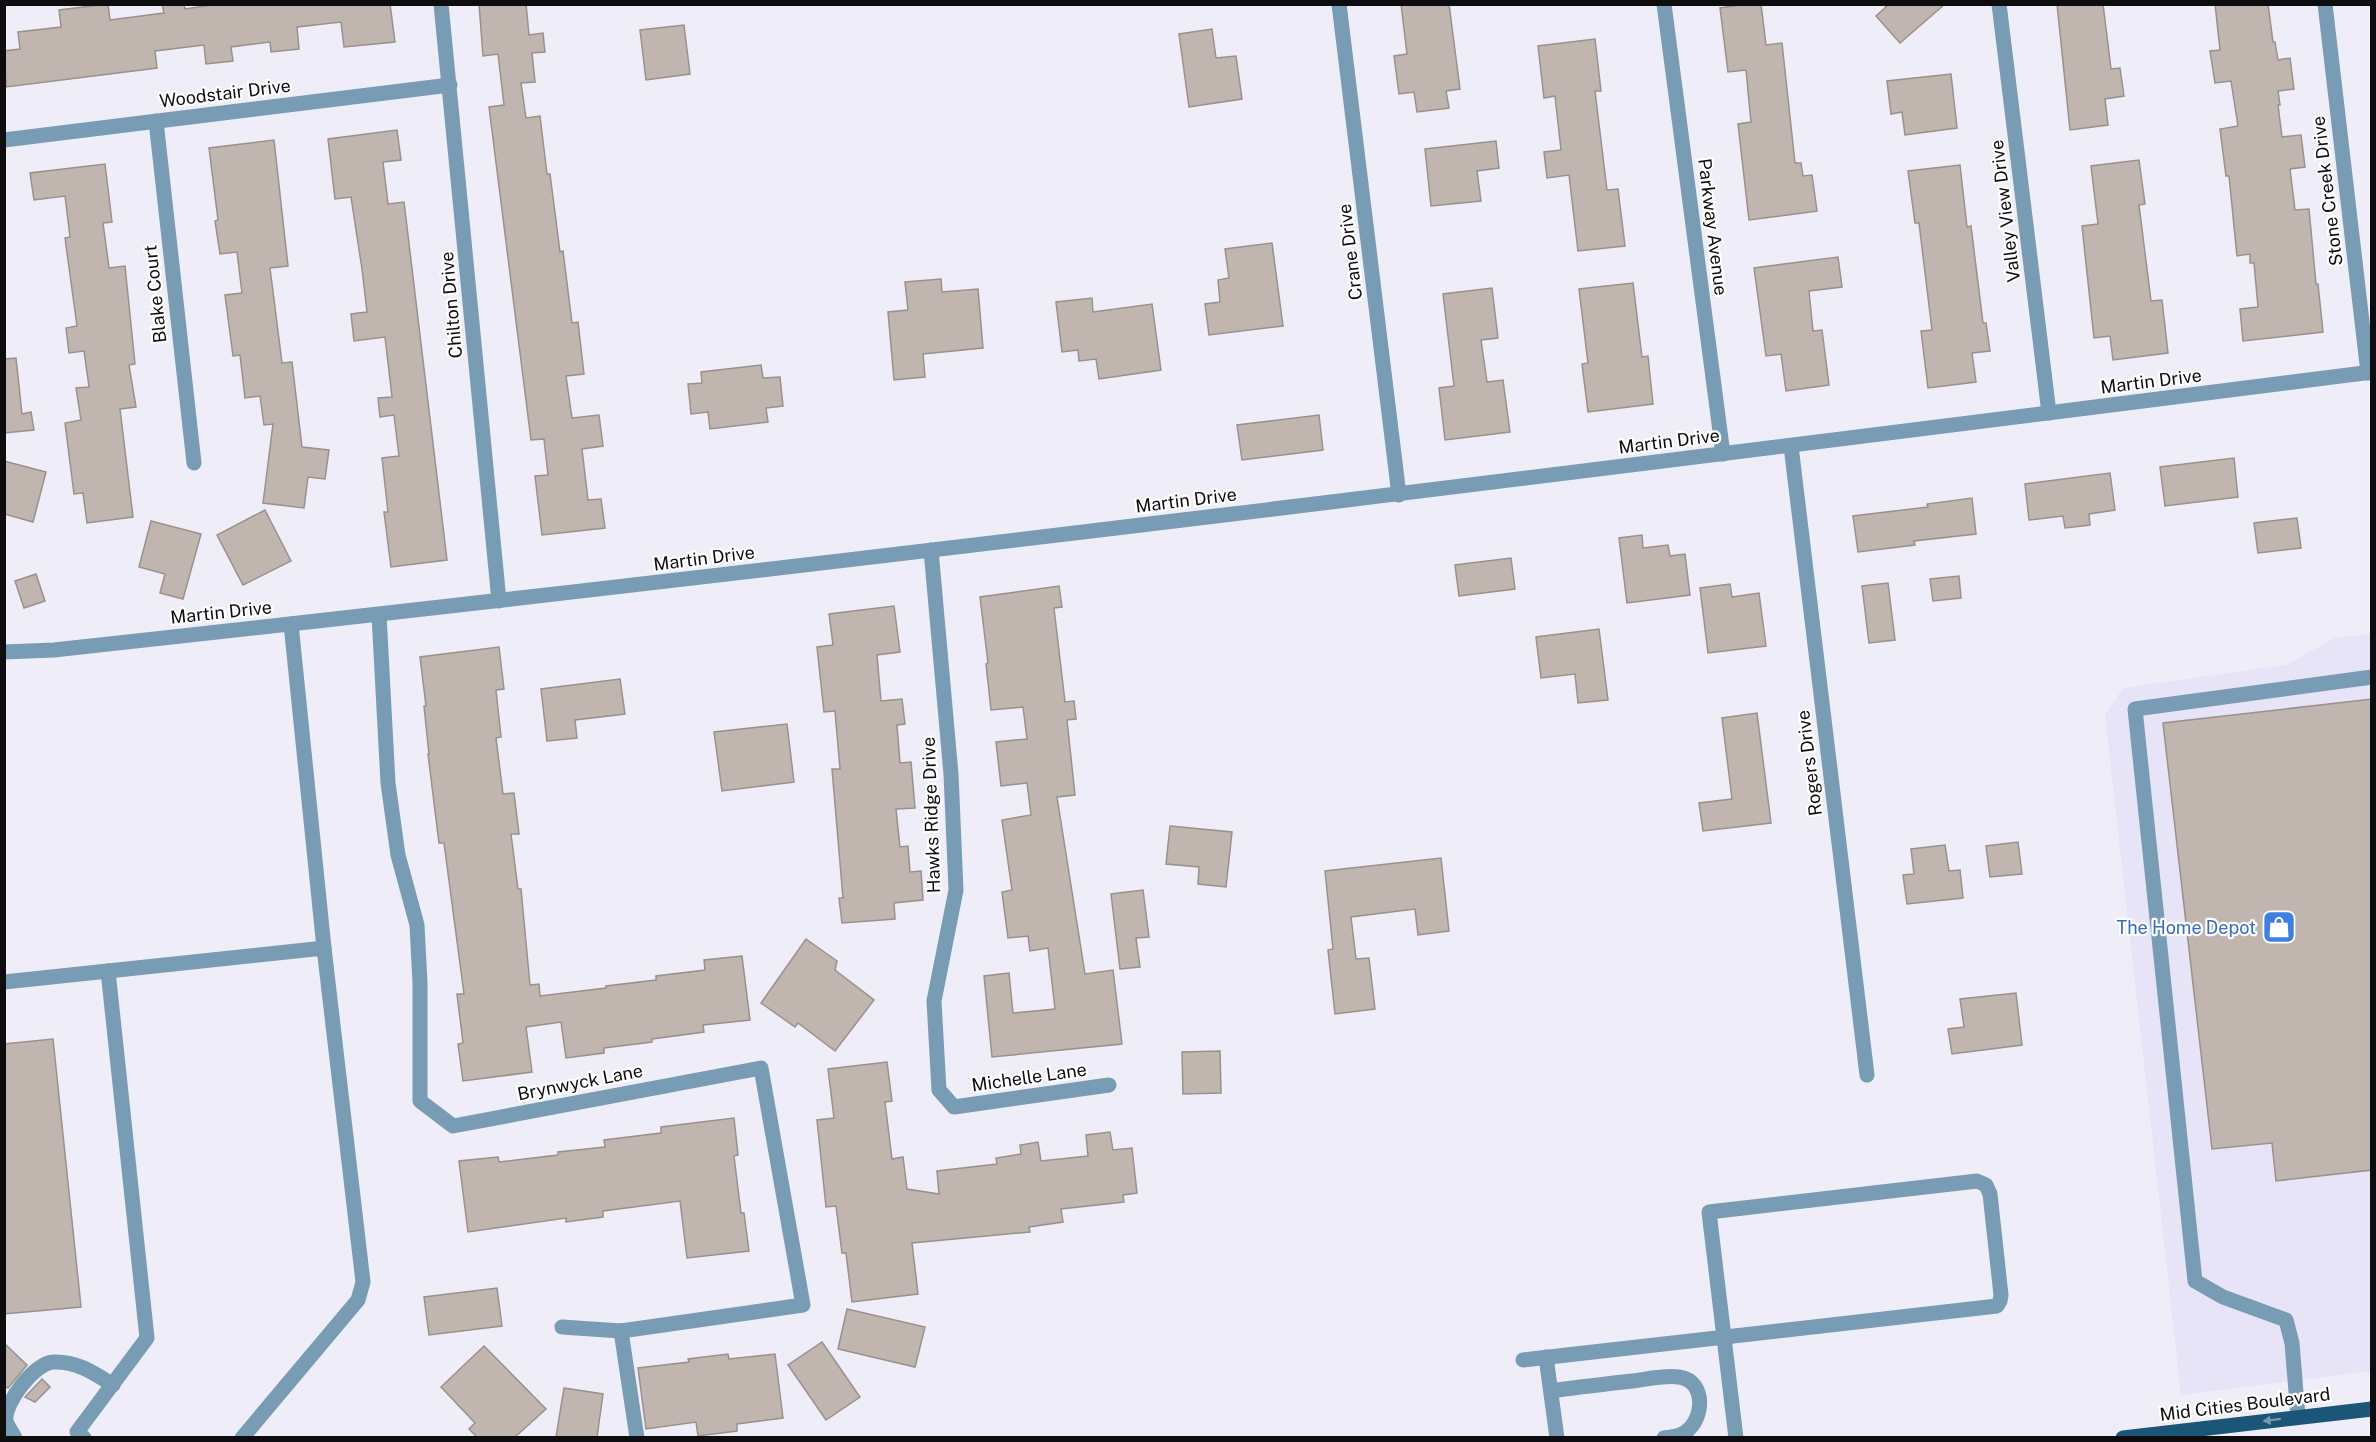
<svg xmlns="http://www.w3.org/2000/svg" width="2376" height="1442" font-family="'Public Sans',sans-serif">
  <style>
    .built { fill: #e7e4f7 }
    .building { fill: #c1b5b0; stroke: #9b908b; stroke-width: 1.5 }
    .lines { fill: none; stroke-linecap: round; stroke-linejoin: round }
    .minor { stroke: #789cb4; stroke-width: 15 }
    .major { stroke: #1b5577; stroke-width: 15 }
    .oneway { fill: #7699ad }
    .labels { text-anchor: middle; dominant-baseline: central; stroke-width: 4.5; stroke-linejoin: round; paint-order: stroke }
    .street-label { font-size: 18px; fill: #0d0d10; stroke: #fff }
    .shop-label { font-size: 18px; fill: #366cbe; stroke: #fff; text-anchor: end }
  </style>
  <rect width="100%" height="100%" fill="#efedf8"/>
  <!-- built -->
  <path class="built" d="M 2371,634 L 2371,1371 L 2181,1395 L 2105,715 L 2123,688 L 2285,665 L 2335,638 Z"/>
  <!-- building -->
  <g class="building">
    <path d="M 108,4 L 110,20 L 164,13 L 162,4 L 184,4 L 185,9 L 218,4 L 390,4 L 395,42 L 344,47 L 341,22 L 297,27 L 299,49 L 271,52 L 270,42 L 231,47 L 233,61 L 206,64 L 204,45 L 155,51 L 157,68 L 6,87 L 4,51 L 20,49 L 18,32 L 61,27 L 59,10 Z"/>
    <path d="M 479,4 L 526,4 L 529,35 L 543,33 L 545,52 L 532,53 L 535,82 L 521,83 L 526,118 L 540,116 L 547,174 L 550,174 L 560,252 L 563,251 L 572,323 L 578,322 L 584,374 L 566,376 L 572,418 L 599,415 L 603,446 L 582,449 L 588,500 L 601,499 L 605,528 L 542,535 L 535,476 L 548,475 L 544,439 L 531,440 L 489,107 L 504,105 L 498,54 L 483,56 Z"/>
    <path d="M 1401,4 L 1449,4 L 1460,89 L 1446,91 L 1449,108 L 1417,112 L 1414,92 L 1399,94 L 1394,56 L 1407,54 Z"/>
    <path d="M 1747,4 L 1761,4 L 1766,45 L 1782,43 L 1795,163 L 1801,163 L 1803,176 L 1812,175 L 1817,211 L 1749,220 L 1738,124 L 1751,122 L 1746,70 L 1728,72 L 1720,8 Z"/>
    <path d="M 1889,4 L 1945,4 L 1900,43 L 1876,16 Z"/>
    <path d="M 2057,4 L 2103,4 L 2111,69 L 2120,68 L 2124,96 L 2105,99 L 2108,125 L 2070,130 Z"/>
    <path d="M 2215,4 L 2268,4 L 2273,42 L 2275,42 L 2278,60 L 2290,58 L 2294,89 L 2278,91 L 2280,105 L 2278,105 L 2282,137 L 2301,135 L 2305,167 L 2290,169 L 2295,210 L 2309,209 L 2316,284 L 2318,284 L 2323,332 L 2243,341 L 2240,309 L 2258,307 L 2254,263 L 2250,263 L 2250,254 L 2237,256 L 2229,176 L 2226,176 L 2220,129 L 2238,126 L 2231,81 L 2215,83 L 2210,51 L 2220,50 Z"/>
    <path d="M 684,25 L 690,74 L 646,80 L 640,30 Z"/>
    <path d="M 1212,29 L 1216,58 L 1236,56 L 1242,99 L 1189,107 L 1179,34 Z"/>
    <path d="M 1595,39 L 1601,91 L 1595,91 L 1607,190 L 1618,189 L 1625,246 L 1578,251 L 1569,175 L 1547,178 L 1544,152 L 1561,150 L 1555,96 L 1544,98 L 1538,46 Z"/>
    <path d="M 1951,74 L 1957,128 L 1905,135 L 1902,112 L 1891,114 L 1887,81 Z"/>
    <path d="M 397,130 L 401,160 L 383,162 L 388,204 L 404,202 L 447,560 L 391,567 L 384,512 L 388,512 L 382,458 L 399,456 L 394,415 L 380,417 L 378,398 L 392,397 L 385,337 L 354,341 L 351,314 L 367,312 L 362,269 L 351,197 L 335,199 L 328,139 Z"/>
    <path d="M 274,140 L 288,266 L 270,268 L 282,363 L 292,362 L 302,447 L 329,450 L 325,479 L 308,477 L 304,508 L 263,503 L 273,424 L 264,425 L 260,396 L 245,398 L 240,355 L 233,356 L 225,295 L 242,293 L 237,252 L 220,254 L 215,221 L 218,220 L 209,148 Z"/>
    <path d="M 1496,141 L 1499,168 L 1477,171 L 1481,201 L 1431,206 L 1425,149 Z"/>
    <path d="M 2139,160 L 2145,204 L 2139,205 L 2151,301 L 2162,300 L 2168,353 L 2113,360 L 2110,336 L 2094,338 L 2082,226 L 2098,224 L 2091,166 Z"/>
    <path d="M 105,164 L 112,222 L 103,223 L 109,268 L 125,266 L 135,364 L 129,365 L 136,407 L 120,409 L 133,517 L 87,523 L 83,493 L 74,494 L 65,423 L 81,420 L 76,388 L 89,387 L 84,351 L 69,353 L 66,328 L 77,326 L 65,238 L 70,237 L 65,196 L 34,200 L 30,173 Z"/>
    <path d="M 1960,165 L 1967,227 L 1971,226 L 1983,323 L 1986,323 L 1990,351 L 1972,353 L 1976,382 L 1928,388 L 1921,331 L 1932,330 L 1919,223 L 1915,223 L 1908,171 Z"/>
    <path d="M 1272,243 L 1283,326 L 1209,335 L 1205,304 L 1220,302 L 1218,280 L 1229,278 L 1225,249 Z"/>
    <path d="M 1838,257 L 1842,287 L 1809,291 L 1813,331 L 1822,330 L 1829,385 L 1786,391 L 1781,354 L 1766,356 L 1754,268 Z"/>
    <path d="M 941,279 L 942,292 L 978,289 L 983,348 L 923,354 L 925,377 L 894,380 L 888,312 L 908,310 L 905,282 Z"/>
    <path d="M 1633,283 L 1642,357 L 1648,356 L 1653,404 L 1588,412 L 1582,364 L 1588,363 L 1579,289 Z"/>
    <path d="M 1492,288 L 1498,338 L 1481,340 L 1487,382 L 1503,380 L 1510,432 L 1445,440 L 1439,388 L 1454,386 L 1443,294 Z"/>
    <path d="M 1092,298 L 1093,312 L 1152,304 L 1161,370 L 1099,379 L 1096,359 L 1079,361 L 1078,350 L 1062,352 L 1056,302 Z"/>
    <path d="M 16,358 L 22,414 L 31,412 L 34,430 L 4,433 L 4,359 Z"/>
    <path d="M 761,365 L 763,378 L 780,377 L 783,406 L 766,408 L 768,422 L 710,429 L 708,412 L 691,414 L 688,384 L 702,383 L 701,372 Z"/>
    <path d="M 1319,415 L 1323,450 L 1242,460 L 1237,425 Z"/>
    <path d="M 2234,458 L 2238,497 L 2165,506 L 2160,467 Z"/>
    <path d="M 4,461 L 46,472 L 33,522 L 4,514 Z"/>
    <path d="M 2110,473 L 2115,510 L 2089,514 L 2090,525 L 2065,528 L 2063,516 L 2029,520 L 2025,484 Z"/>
    <path d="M 1972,498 L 1976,534 L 1914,541 L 1915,545 L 1858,552 L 1853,516 L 1928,507 L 1927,504 Z"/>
    <path d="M 265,510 L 291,561 L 243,585 L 217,535 Z"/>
    <path d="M 2297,518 L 2301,548 L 2258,553 L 2254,523 Z"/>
    <path d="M 151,521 L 201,534 L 183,599 L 160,593 L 165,574 L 139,567 Z"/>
    <path d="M 1642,535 L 1643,548 L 1668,545 L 1670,556 L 1685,554 L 1690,595 L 1627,603 L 1619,538 Z"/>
    <path d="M 1511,558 L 1515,589 L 1459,596 L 1455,565 Z"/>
    <path d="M 36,574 L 45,601 L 24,608 L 15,581 Z"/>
    <path d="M 1959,576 L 1961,598 L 1933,601 L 1930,579 Z"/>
    <path d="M 1888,583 L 1895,640 L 1869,643 L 1862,586 Z"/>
    <path d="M 1730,584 L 1732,597 L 1759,593 L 1766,646 L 1708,653 L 1700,588 Z"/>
    <path d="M 1059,586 L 1062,607 L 1054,608 L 1065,702 L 1074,701 L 1076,719 L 1067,720 L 1075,795 L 1057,797 L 1085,974 L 1113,970 L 1122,1044 L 992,1057 L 984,976 L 1009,973 L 1013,1013 L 1055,1009 L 1048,948 L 1030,951 L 1028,936 L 1008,938 L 1002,892 L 1012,890 L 1002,820 L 1031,815 L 1027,783 L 1001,786 L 996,742 L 1027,739 L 1023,707 L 991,710 L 986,664 L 988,663 L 980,597 Z"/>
    <path d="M 894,606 L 900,652 L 877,655 L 881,701 L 902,699 L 905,724 L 897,725 L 900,763 L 911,762 L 915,808 L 896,809 L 900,847 L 908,846 L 910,872 L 921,871 L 923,900 L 894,903 L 895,919 L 842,923 L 839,898 L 843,898 L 832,769 L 840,769 L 835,711 L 824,712 L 817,647 L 833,645 L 829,614 Z"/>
    <path d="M 1599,629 L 1608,700 L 1578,703 L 1575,674 L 1541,678 L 1536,637 Z"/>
    <path d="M 499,647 L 504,689 L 496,690 L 501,737 L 496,738 L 503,794 L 514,793 L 519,834 L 511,834 L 518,889 L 521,889 L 530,985 L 539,984 L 540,996 L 606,988 L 606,986 L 656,980 L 656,976 L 705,970 L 704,960 L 742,956 L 750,1020 L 703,1025 L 704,1032 L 652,1039 L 652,1042 L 604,1048 L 604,1053 L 566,1058 L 561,1022 L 526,1027 L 532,1072 L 463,1081 L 458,1044 L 463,1043 L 457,994 L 464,994 L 444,843 L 439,843 L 428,754 L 429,754 L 424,706 L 426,706 L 420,657 Z"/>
    <path d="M 620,679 L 625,714 L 575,720 L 577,738 L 547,741 L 541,689 Z"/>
    <path d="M 2372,699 L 2372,1170 L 2276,1181 L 2272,1143 L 2212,1149 L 2163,723 Z"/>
    <path d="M 1757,713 L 1771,823 L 1703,831 L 1699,803 L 1732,799 L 1722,718 Z"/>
    <path d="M 787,724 L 794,782 L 722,791 L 714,732 Z"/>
    <path d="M 1170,826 L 1232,832 L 1226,887 L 1198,884 L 1199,867 L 1166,864 Z"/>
    <path d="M 2018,842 L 2022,874 L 1990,877 L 1986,846 Z"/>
    <path d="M 1945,845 L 1949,871 L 1960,870 L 1963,898 L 1907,904 L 1903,875 L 1914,874 L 1911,849 Z"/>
    <path d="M 1441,858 L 1449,931 L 1418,935 L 1415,909 L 1351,917 L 1356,959 L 1369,958 L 1375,1009 L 1335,1014 L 1328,950 L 1333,949 L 1325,871 Z"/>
    <path d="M 1143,890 L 1149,937 L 1136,938 L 1140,967 L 1120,969 L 1111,894 Z"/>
    <path d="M 806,939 L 837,961 L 835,970 L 874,1000 L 835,1051 L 798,1023 L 795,1027 L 761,1003 Z"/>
    <path d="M 2016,993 L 2022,1045 L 1952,1054 L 1948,1029 L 1964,1027 L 1960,999 Z"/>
    <path d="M 53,1039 L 81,1307 L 4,1314 L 4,1044 Z"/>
    <path d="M 1220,1051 L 1221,1093 L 1183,1094 L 1182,1052 Z"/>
    <path d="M 887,1062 L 892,1101 L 885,1102 L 892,1159 L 903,1157 L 907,1189 L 939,1194 L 937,1171 L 997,1164 L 996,1158 L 1021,1154 L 1020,1145 L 1038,1142 L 1041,1161 L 1088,1156 L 1086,1135 L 1110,1132 L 1113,1150 L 1132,1148 L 1137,1193 L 1123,1195 L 1124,1202 L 1061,1209 L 1063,1222 L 1029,1227 L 1030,1232 L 912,1243 L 918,1294 L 852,1302 L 846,1253 L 842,1253 L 836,1206 L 826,1207 L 817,1120 L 834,1118 L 828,1069 Z"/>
    <path d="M 734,1118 L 738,1155 L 734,1156 L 741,1213 L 744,1213 L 749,1251 L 687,1258 L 680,1201 L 603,1211 L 603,1217 L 566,1222 L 566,1218 L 468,1232 L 459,1161 L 498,1157 L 499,1162 L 558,1155 L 558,1152 L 605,1147 L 604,1140 L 661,1133 L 661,1127 Z"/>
    <path d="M 497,1288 L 502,1326 L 429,1335 L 424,1297 Z"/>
    <path d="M 847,1309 L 925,1327 L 915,1367 L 838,1349 Z"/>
    <path d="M 822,1342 L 860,1397 L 826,1420 L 788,1365 Z"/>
    <path d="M 4,1343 L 27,1365 L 8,1388 L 4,1386 Z"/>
    <path d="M 484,1346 L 546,1409 L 515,1437 L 477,1437 L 469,1429 L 475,1423 L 441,1387 Z"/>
    <path d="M 728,1354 L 729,1359 L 775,1354 L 783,1418 L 737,1424 L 737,1431 L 698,1436 L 696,1422 L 646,1429 L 638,1368 L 689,1362 L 688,1359 Z"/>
    <path d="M 42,1379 L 50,1387 L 35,1402 L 25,1397 Z"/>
    <path d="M 564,1388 L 603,1394 L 597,1437 L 556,1437 Z"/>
  </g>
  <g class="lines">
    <!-- minor -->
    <g class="minor">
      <path d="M 441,4 L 499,601"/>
      <path d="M 1339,4 L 1399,495"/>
      <path d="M 1664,4 L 1723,454"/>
      <path d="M 1999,4 L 2049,413"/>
      <path d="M 2325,4 L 2368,373"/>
      <path d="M 156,121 L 194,463"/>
      <path d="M 4,140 L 450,85"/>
      <path d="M 1791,446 L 1867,1075"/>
      <path d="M 931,550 L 951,774 L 956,890 L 934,1001 L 939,1090 L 954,1107 L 1109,1085"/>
      <path d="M 379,615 L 388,783 L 398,855 L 417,925 L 420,983 L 420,1101 L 453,1126 L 761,1068 L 803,1305 L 621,1331 L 562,1327"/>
      <path d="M 291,624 L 324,948"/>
      <path d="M 4,652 L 54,650 C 828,566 1600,470 2372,372"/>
      <path d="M 4,982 L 108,971"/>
      <path d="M 621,1331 L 637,1438"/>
      <path d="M 1546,1357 L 1557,1438"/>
      <path d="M 1523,1360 L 1997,1306 L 2000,1301 L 2001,1295 L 1990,1194 L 1986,1185 L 1977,1181 L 1709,1212 L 1736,1438"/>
      <path d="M 1551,1391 C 1578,1387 1606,1384 1633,1381 C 1648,1379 1665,1375 1679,1377 C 1708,1381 1704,1424 1682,1434 C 1677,1437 1670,1437 1664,1438"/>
      <path d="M 2298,1417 L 2292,1343 L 2286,1320 L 2223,1297 L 2195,1281 L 2135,709 L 2372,677"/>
      <path d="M 15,1438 C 13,1433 7,1426 6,1421 C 4,1402 35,1363 53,1362 C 77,1361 94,1373 113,1385"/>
      <path d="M 84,1438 L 77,1432 L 147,1338 L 108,971 L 324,948 L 363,1282 L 358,1300 L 242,1438"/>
    </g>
    <!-- major -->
    <path class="major" d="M 2123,1438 L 2372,1409"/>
  </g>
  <!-- one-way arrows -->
  <defs><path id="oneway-solid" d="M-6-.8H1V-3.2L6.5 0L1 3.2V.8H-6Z" transform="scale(1.5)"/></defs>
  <use class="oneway" href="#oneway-solid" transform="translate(2272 1420) rotate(173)"/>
  <!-- icons -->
  <defs>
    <symbol id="shop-square" viewBox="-11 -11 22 22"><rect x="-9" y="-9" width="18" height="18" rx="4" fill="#3f7fe0" stroke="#fff"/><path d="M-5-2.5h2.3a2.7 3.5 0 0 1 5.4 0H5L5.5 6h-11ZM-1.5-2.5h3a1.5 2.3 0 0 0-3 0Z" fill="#fff"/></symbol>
  </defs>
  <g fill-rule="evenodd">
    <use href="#shop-square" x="2260" y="908" width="38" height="38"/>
  </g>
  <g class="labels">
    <!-- street labels -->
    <g class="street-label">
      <text transform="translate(225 93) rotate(-7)">Woodstair Drive</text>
      <text transform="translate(2327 191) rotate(-97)">Stone Creek Drive</text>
      <text transform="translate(2005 211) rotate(-97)">Valley View Drive</text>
      <text transform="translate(1713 227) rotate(83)">Parkway Avenue</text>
      <text transform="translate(1350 252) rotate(-97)">Crane Drive</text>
      <text transform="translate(155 294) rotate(-96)">Blake Court</text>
      <text transform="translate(451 305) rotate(-95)">Chilton Drive</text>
      <text transform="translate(2151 381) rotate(-7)">Martin Drive</text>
      <text transform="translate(1669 441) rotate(-7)">Martin Drive</text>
      <text transform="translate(1186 500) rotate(-7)">Martin Drive</text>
      <text transform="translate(704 558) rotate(-7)">Martin Drive</text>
      <text transform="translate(221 612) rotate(-6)">Martin Drive</text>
      <text transform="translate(1809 763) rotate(-97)">Rogers Drive</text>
      <text transform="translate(931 815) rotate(-92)">Hawks Ridge Drive</text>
      <text transform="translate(1029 1077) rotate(-8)">Michelle Lane</text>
      <text transform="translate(580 1082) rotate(-11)">Brynwyck Lane</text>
      <text transform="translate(2245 1404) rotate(-7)">Mid Cities Boulevard</text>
    </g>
    <!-- shop labels -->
    <g class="shop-label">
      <text x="2256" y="927">The Home Depot</text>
    </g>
  </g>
  <!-- border -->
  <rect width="2376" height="1442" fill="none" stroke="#0d0d10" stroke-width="12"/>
</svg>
